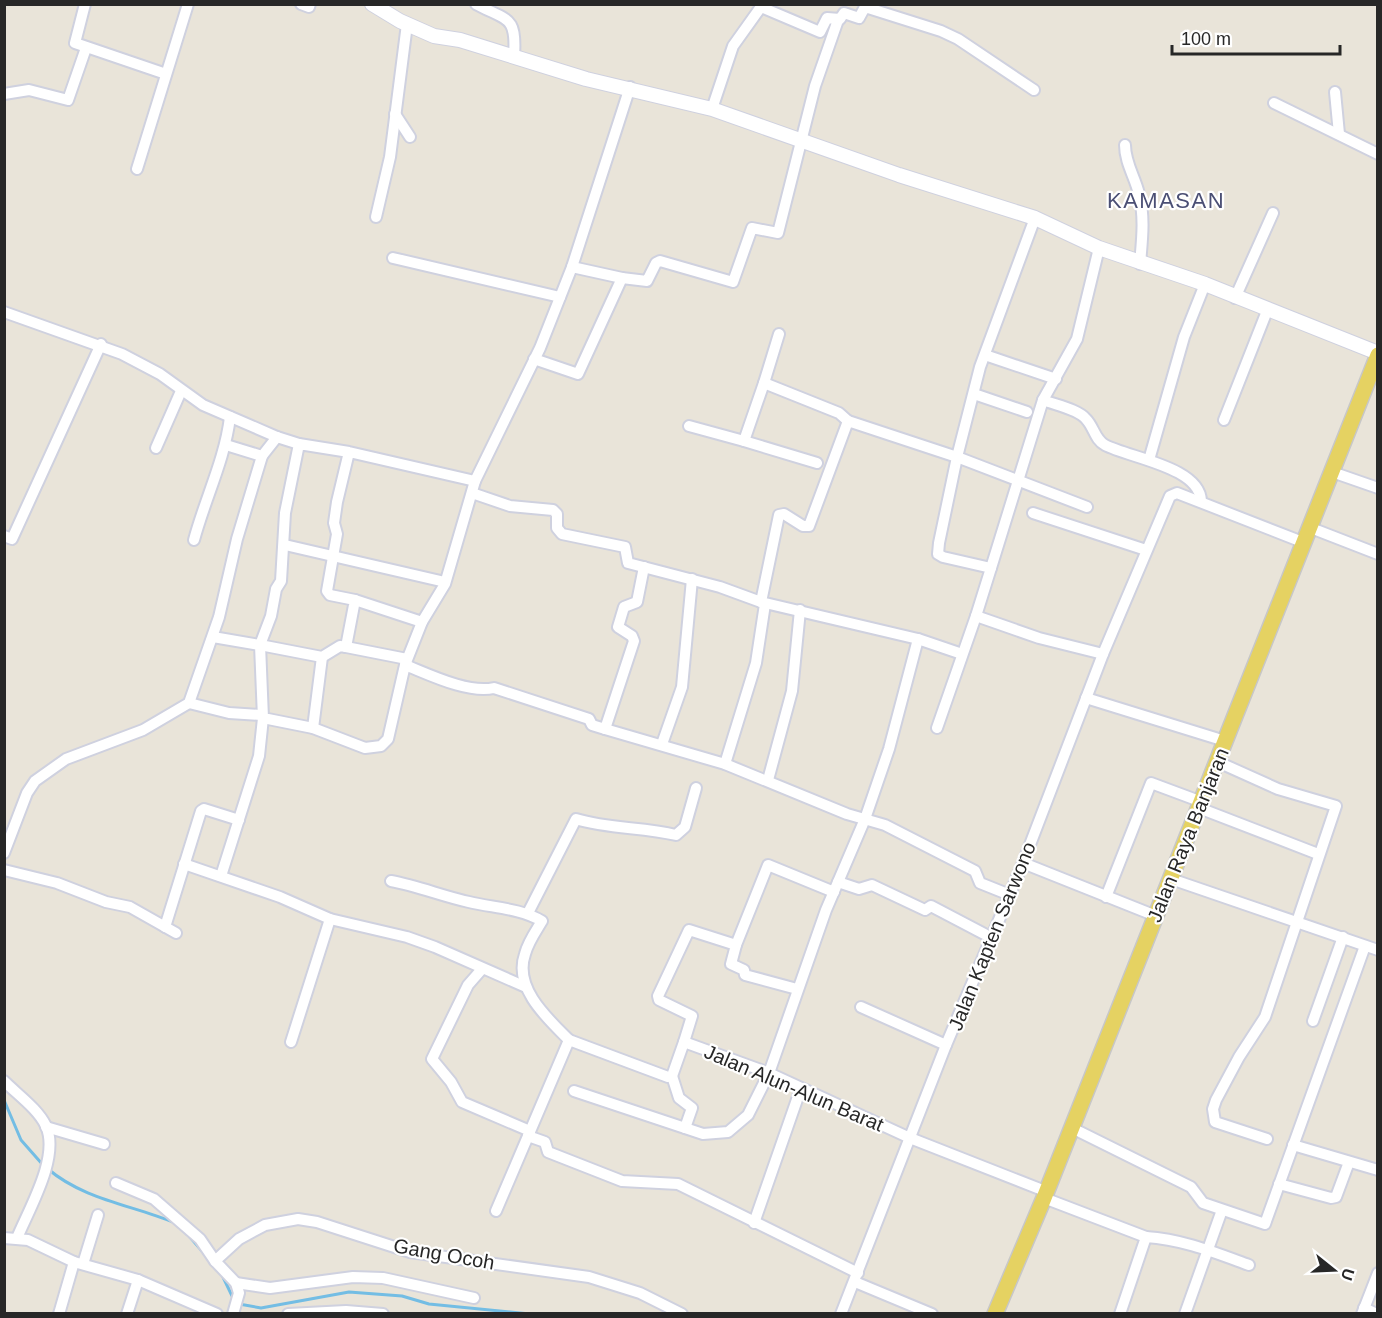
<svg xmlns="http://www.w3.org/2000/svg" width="1382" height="1318" font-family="Arial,sans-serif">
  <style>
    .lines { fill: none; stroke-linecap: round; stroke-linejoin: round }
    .stream { stroke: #73bde4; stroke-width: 3 }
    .street-casing { stroke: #cfd1df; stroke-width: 14 }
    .secondary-casing { stroke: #cfd1df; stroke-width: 16 }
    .primary-casing { stroke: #c7c7c7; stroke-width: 18 }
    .street { stroke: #fff; stroke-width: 10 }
    .secondary { stroke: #fff; stroke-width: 14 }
    .primary { stroke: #e5d262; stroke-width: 15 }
    .labels { text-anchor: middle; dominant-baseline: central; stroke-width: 4.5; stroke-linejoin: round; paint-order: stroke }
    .street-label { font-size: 20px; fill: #272727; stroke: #fff }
    .quarter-label { font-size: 22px; letter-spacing: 1.5px; fill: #4b4f74; stroke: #fff }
  </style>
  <rect width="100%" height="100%" fill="#e9e4d9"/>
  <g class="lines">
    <!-- stream -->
    <g class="stream">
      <path d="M 4,1100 L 21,1140 L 43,1165"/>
      <path d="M 48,1169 C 83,1199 131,1205 173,1222"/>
      <path d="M 189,1236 L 202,1251"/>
      <path d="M 222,1275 L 234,1300"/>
      <path d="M 239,1304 L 261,1308 L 349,1292 L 402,1296 L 429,1304 L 530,1314"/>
      <path d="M 536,1314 L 578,1314"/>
    </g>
    <defs>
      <g id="street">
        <path d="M 85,4 L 75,43 L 166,74"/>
        <path d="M 301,4 L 309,7 L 310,4"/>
        <path d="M 476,4 C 507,21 517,15 514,56"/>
        <path d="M 761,7 L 820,32 L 827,18 L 840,19 L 844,13 L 859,18 L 865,7 L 941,31 L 958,39 L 1034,90"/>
        <path d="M 1335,92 L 1339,134"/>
        <path d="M 4,94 L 29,90 L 68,100 L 86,48"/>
        <path d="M 1274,103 L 1378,154"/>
        <path d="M 712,109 L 733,46 L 763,4"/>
        <path d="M 395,114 L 410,137"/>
        <path d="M 1125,145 C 1125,163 1135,177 1139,194 C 1145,218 1142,240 1140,264"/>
        <path d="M 137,169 L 188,4"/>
        <path d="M 376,217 L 390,157 L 407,24"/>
        <path d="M 393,258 L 560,297"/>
        <path d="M 572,267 L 622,278"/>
        <path d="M 1235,298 L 1273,213"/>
        <path d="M 4,312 L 122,354 L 160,374 L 203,405 L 277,437 L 299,444"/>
        <path d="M 779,334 L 764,383 L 839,413 L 848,421"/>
        <path d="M 985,355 L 1056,379"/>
        <path d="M 534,359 L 578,374 L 622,278 L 647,281 L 656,263 L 660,261 L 733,282 L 752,228 L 778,233 L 815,86 L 838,20"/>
        <path d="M 974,394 L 1027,412"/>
        <path d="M 1043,400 C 1055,405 1078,409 1086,419 C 1094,427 1095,440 1105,445 C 1130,458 1200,467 1201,501"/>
        <path d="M 1224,420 L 1267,311"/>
        <path d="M 689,426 L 744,441 L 764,383"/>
        <path d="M 744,441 L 817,463"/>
        <path d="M 226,445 L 262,456 L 277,437"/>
        <path d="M 156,448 L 181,391"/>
        <path d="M 349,452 L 337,502 L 334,523 L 337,534 L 327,591 L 330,595 L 355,600 L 346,647 L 340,646 L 322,657 L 260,645 L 271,616 L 276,589 L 281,581 L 285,513 L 299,444 L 349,452 L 475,481 L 540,348 L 572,267 L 630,87"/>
        <path d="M 1149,460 L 1184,337 L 1205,284"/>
        <path d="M 1332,472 L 1378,488"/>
        <path d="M 472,493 L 510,506 L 553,510 L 557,514 L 557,528 L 562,534 L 625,547 L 628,563 L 720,587 L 761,602"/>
        <path d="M 1033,513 L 1146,550"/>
        <path d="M 1311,528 L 1378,554"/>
        <path d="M 4,536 L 12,539 L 101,344"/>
        <path d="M 194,540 C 205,499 225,459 230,417"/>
        <path d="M 285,545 L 445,582"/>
        <path d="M 991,568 L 1043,400 L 1077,339 L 1099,248"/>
        <path d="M 355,600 L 422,622"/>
        <path d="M 976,616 L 991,568 L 943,557 L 938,554 L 939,543 L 957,457 L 980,367 L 1035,218"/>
        <path d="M 213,637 L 260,645 L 263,718 L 313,728 L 365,748 L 381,746 L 388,739 L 405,665 L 422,622 L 445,584 L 475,481"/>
        <path d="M 918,639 L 761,602 L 779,515 L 784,514 L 803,526 L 809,526 L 848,421 L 957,457 L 1087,507"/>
        <path d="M 346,647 L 407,659"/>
        <path d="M 405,665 C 428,674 468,694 494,688 L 589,719 L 592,725 L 605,729 L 634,641 L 632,636 L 618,627 L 624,607 L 637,602 L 644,567"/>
        <path d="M 1086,698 L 1225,741"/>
        <path d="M 189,703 L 229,713 L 261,715"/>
        <path d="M 313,728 L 322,657"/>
        <path d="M 937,728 L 976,616 L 1039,638 L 1103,654"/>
        <path d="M 605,729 L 725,764 L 847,814 L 885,825 L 975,871 L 980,883 L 1010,895"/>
        <path d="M 662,744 L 682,687 L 692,579"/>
        <path d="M 1218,762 L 1278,789 L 1336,806 L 1265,1017 L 1239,1057 L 1216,1100 L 1213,1109 L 1215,1122 L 1267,1139"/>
        <path d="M 725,764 L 756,663 L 765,604"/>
        <path d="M 768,780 L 792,691 L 800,610"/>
        <path d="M 1199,808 L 1318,854"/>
        <path d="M 4,853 L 27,793 L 35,781 L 66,759 L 143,730 L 189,703 L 219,617 L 237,539 L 262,456"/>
        <path d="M 1023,863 L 1156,916"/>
        <path d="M 184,864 L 280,897 L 330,919 L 407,937 L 435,947 L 526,987"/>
        <path d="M 4,870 L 57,883 L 106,902 L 130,907 L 176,933"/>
        <path d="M 221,876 L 259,756 L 263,718"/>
        <path d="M 1171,879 L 1378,950"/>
        <path d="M 391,881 C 418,886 442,896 469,902 C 494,908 519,908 542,921 C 536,931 528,942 525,954 C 513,988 548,1019 569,1040"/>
        <path d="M 838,882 L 859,889 L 872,885 L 925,910 L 931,906 L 992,938"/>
        <path d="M 1106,897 L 1151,783 L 1202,802"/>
        <path d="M 528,913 L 576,819 C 609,829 642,827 676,835 L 685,827 L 696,788"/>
        <path d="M 165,927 L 201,811 L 204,809 L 239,820"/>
        <path d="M 736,945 L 768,865 L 834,892"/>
        <path d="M 482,969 L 468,985 L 432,1059 L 451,1082 L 462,1102 L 530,1131"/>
        <path d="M 861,1007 L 946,1045"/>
        <path d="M 1313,1021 L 1343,937"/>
        <path d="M 291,1042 L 330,919"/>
        <path d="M 684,1042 L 692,1016 L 659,1000 L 658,996 L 689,930 L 736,945 L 731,964 L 744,970 L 745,975 L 797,989"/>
        <path d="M 672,1076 L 679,1098 L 692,1108 L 685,1128"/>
        <path d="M 4,1081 C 18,1095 38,1109 46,1126 C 60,1157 29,1209 17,1238"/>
        <path d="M 574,1091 L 703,1134 L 728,1132 L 748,1115 L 769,1073 L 826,910 L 865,819 L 889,749 L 918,639 L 962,654"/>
        <path d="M 46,1127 L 104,1144"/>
        <path d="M 1072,1128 L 1191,1187 L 1203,1203 L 1265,1224 L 1365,946"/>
        <path d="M 528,1136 L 545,1142 L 548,1152 L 622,1181 L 678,1184 L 858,1273"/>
        <path d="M 1293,1145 L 1378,1170"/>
        <path d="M 116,1183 L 154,1199 L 200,1239 L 215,1261 L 236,1283 L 239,1293 L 233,1314"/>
        <path d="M 1279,1184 L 1331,1198 L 1336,1197 L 1349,1162"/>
        <path d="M 1044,1198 L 1146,1237 L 1120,1314"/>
        <path d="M 496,1211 L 569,1040 L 668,1077 L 672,1076 L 684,1042 L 769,1073 L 910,1138 L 1045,1191"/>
        <path d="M 754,1223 L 801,1088"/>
        <path d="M 1146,1237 C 1182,1239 1216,1253 1249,1265"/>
        <path d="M 4,1238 L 28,1240 L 74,1262 L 138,1280 L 217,1314"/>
        <path d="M 215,1261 L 239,1239 L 265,1225 L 298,1219 L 317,1222 L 410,1252 L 589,1277 L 640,1293 L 682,1314"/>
        <path d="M 83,1264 L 98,1215"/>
        <path d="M 855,1282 L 932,1314"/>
        <path d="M 236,1283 L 270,1288 L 353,1277 L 383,1278 L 474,1298"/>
        <path d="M 1364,1308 L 1377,1314"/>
        <path d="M 59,1314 L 74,1262"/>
        <path d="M 127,1314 L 138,1280"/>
        <path d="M 288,1314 L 346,1311 L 383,1314"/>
        <path d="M 841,1314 L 946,1045 L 1023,863 L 1103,654 L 1170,496 L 1177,493 L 1305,543"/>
        <path d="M 1185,1314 L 1222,1210"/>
        <path d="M 1362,1314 L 1378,1273"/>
      </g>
      <path id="secondary" d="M 372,4 L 400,21 L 434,36 L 460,40 L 586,79 L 712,109 L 899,175 L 1035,218 L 1099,248 L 1205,284 L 1378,353"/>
      <path id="primary" d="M 995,1314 L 1044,1198 L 1378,355"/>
    </defs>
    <!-- street casing -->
    <use href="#street" class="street-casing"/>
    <!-- secondary casing -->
    <use href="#secondary" class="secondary-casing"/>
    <!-- primary casing -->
    <use href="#primary" class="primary-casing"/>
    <!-- street -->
    <use href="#street" class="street"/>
    <!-- secondary -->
    <use href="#secondary" class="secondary"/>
    <!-- primary -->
    <use href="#primary" class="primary"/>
  </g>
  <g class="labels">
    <!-- street labels -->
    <g class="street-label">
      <text transform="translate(1188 835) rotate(-68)">Jalan Raya Banjaran</text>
      <text transform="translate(992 936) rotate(-68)">Jalan Kapten Sarwono</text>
      <text transform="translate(794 1088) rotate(23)">Jalan Alun-Alun Barat</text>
      <text transform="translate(444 1254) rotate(10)">Gang Ocoh</text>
    </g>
    <!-- quarter labels -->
    <g class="quarter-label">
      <text x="1166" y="200">KAMASAN</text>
    </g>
  </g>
  <!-- border -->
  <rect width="1382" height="1318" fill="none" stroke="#272727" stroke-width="12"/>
  <!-- north arrow -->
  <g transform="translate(1334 1270) rotate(108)" stroke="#ffffff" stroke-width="4.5" paint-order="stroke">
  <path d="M0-4.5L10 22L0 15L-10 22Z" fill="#272727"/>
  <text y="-9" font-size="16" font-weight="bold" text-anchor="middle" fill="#272727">U</text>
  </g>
  <!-- scale -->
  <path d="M1172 45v9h168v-9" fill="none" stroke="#272727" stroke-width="3"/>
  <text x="1181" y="45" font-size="18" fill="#272727" stroke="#ffffff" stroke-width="4.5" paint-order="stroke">100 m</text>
</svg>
